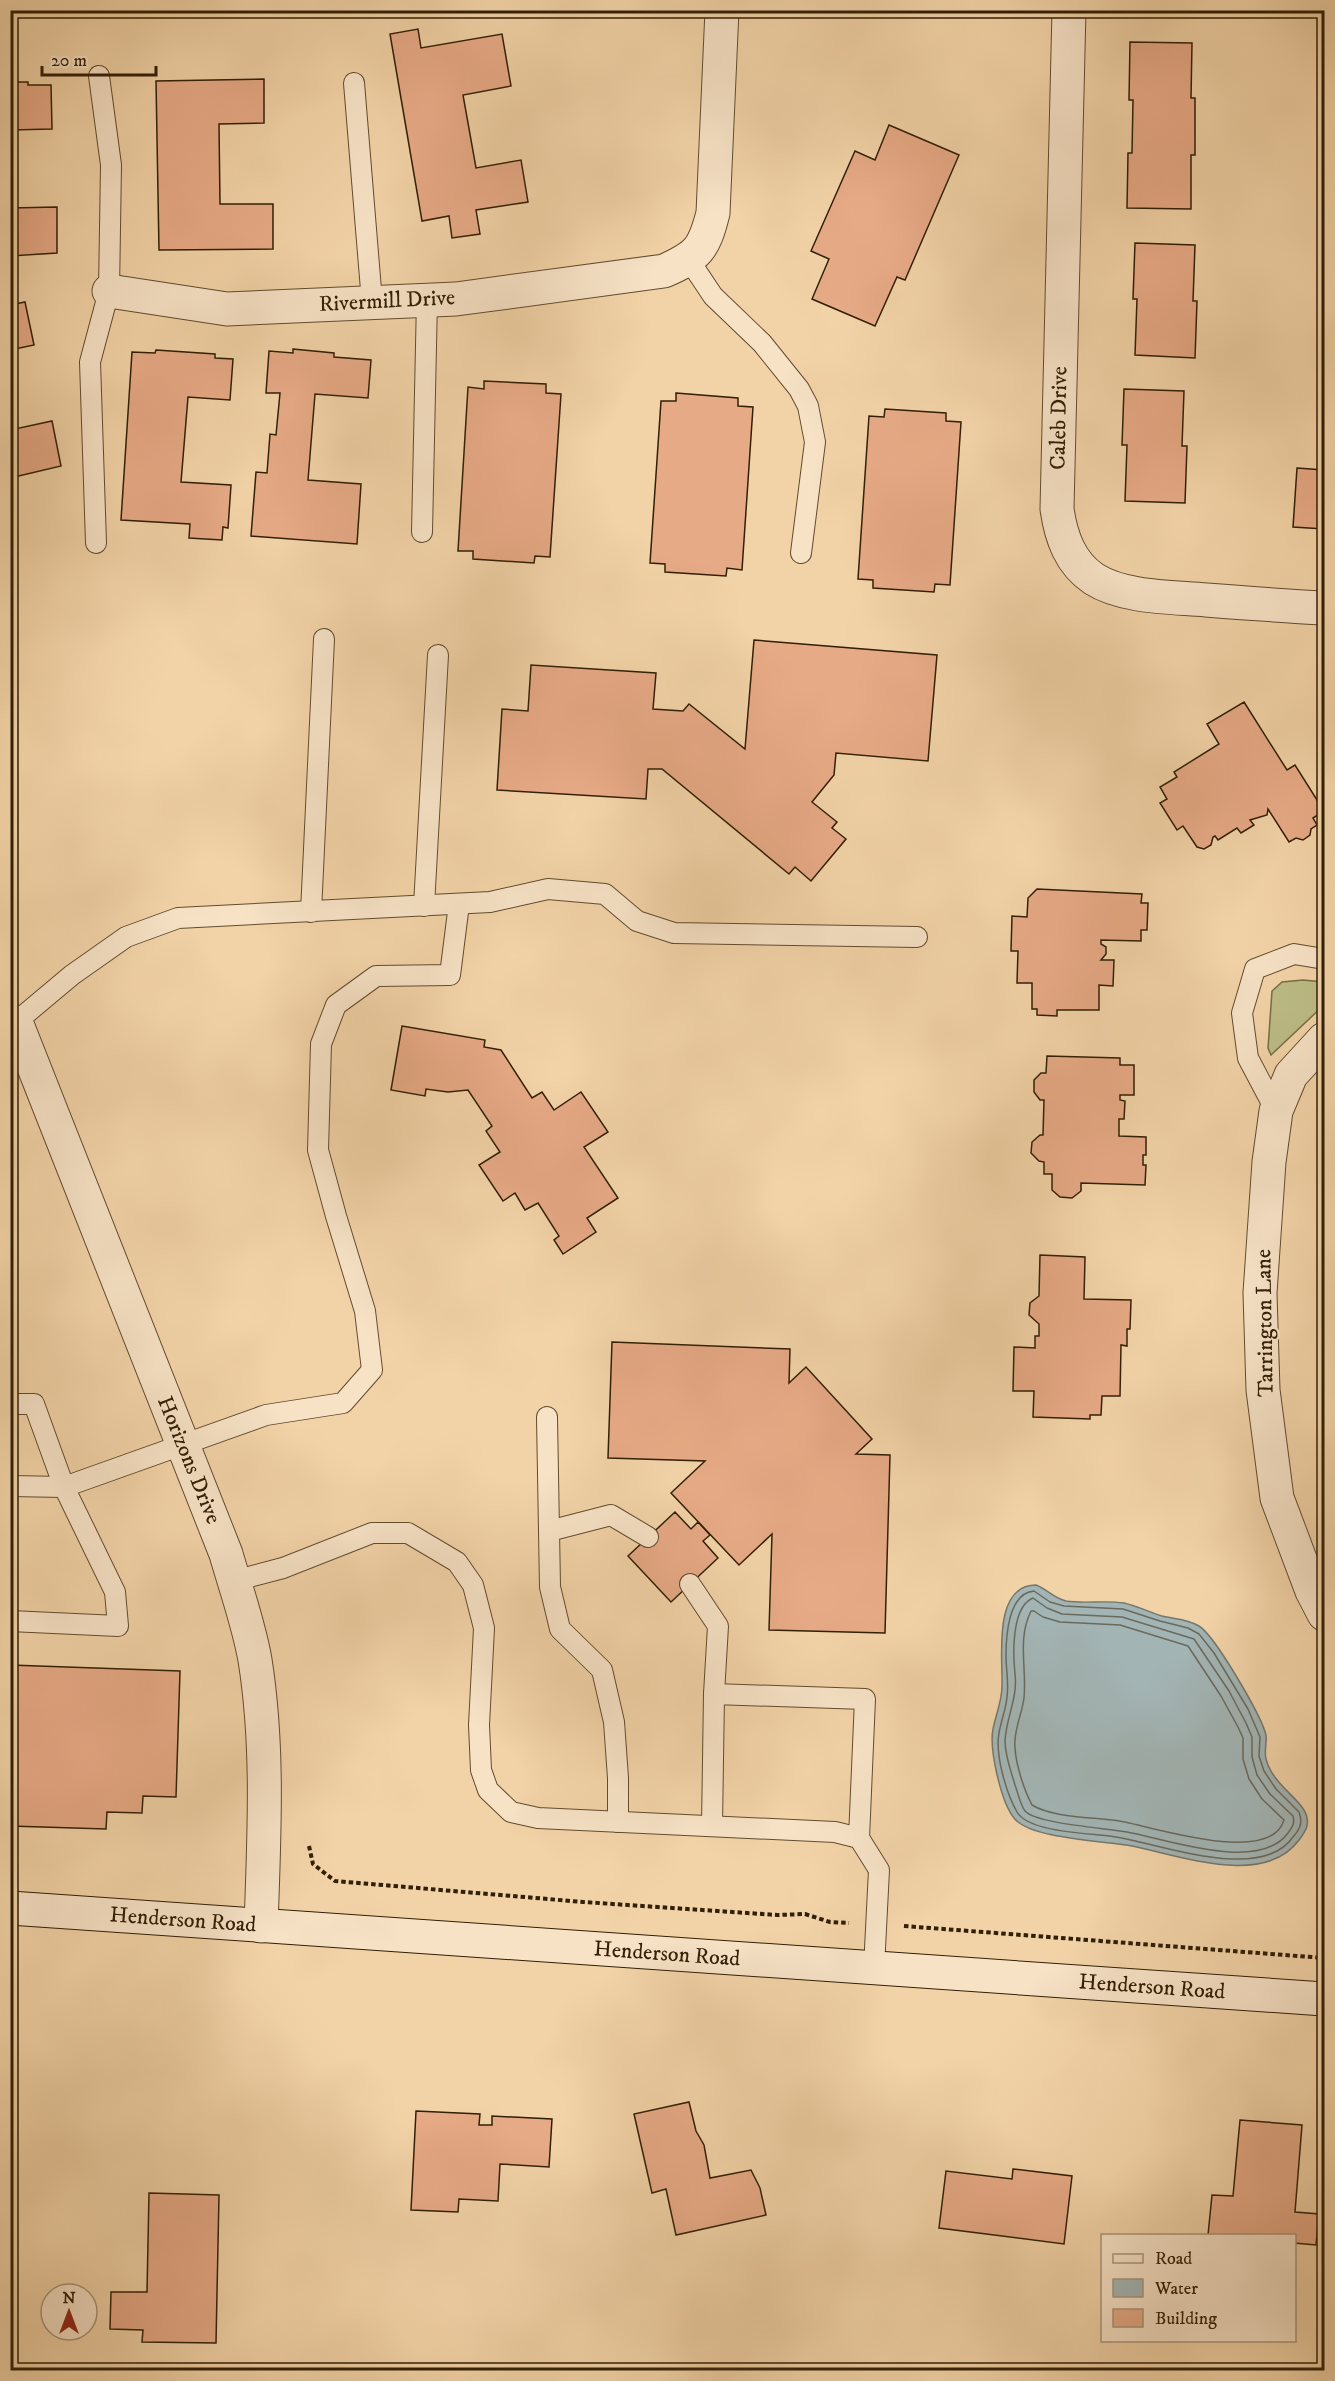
<svg xmlns="http://www.w3.org/2000/svg" width="1335" height="2381" font-family="'IM FELL DW Pica',serif">
  <style>
    .green { fill: #bcbc86; stroke: #766e46; stroke-width: 1.5 }
    .water { fill: #a2b4b4; stroke: #75786e; stroke-width: 1.5 }
    .lines { fill: none; stroke-linecap: round; stroke-linejoin: round }
    .shore { stroke: #6a6a5d; stroke-width: 1.5 }
    .building { fill: #e7aa86; stroke: #311f06; stroke-width: 1.5 }
    .lane-casing { stroke: #614c2e; stroke-width: 22 }
    .street-casing { stroke: #614c2e; stroke-width: 35 }
    .secondary-casing { stroke: #311f06; stroke-width: 35 }
    .path { stroke: #311f06; stroke-width: 4; stroke-dasharray: 4.5 3; stroke-linecap: butt }
    .lane { stroke: #f7e2c6; stroke-width: 20 }
    .street { stroke: #f7e2c6; stroke-width: 33 }
    .secondary { stroke: #f7e2c6; stroke-width: 33 }
    .labels { text-anchor: middle; dominant-baseline: central; stroke-width: 4.5; stroke-linejoin: round; paint-order: stroke }
    .street-label { font-size: 22px; fill: #311f06; stroke: #f7e2c6 }
  </style>
  <rect width="100%" height="100%" fill="#f2d3a7"/>
  <filter id="stains"><feTurbulence type="fractalNoise" baseFrequency=".00333" numOctaves="4"/><feColorMatrix values="0 0 0 0 .2 0 0 0 0 .09 0 0 0 0 .02 0 0 0 .5 -.17"/></filter>
  <radialGradient id="worn" r=".72"><stop offset=".6" stop-color="#630" stop-opacity="0"/><stop offset="1" stop-color="#630" stop-opacity=".3"/></radialGradient>
  <!-- green -->
  <path class="green" d="M 1303,980 L 1324,982 L 1324,1005 L 1271,1055 L 1268,1048 L 1272,991 L 1282,982 Z"/>
  <!-- water -->
  <path class="water" d="M 1036,1585 C 1047,1589 1053,1598 1066,1601 C 1085,1604 1105,1600 1124,1603 C 1137,1606 1149,1612 1162,1616 C 1174,1619 1188,1619 1199,1626 C 1215,1636 1261,1715 1266,1735 C 1267,1742 1264,1751 1266,1759 C 1272,1785 1305,1801 1307,1818 C 1309,1827 1304,1833 1299,1840 C 1264,1888 1179,1855 1132,1846 C 1105,1841 1030,1839 1014,1818 C 1001,1802 989,1749 993,1729 C 996,1714 1002,1701 1002,1686 C 1003,1659 992,1585 1036,1585 Z"/>
  <g class="lines">
    <!-- shore -->
    <g class="shore">
      <path d="M 1034,1591 L 1050,1602 L 1064,1606 L 1123,1609 L 1160,1621 L 1188,1628 L 1199,1634 L 1214,1653 L 1248,1709 L 1260,1737 L 1259,1756 L 1264,1771 L 1276,1789 L 1299,1812 C 1303,1823 1300,1829 1293,1837 C 1261,1883 1161,1844 1116,1837 C 1092,1833 1029,1833 1017,1812 C 1006,1793 995,1754 999,1733 C 1001,1721 1006,1709 1007,1697 C 1009,1683 1006,1670 1006,1656 C 1006,1637 1008,1593 1034,1591 Z"/>
      <path d="M 1033,1598 L 1047,1608 L 1062,1614 L 1122,1617 L 1194,1639 L 1229,1691 L 1246,1723 L 1252,1737 L 1252,1757 L 1257,1775 L 1270,1794 L 1293,1816 C 1295,1824 1292,1827 1288,1833 C 1259,1873 1167,1839 1127,1832 C 1106,1828 1037,1824 1025,1811 C 1020,1804 1018,1793 1015,1785 C 1011,1771 1005,1756 1005,1741 C 1006,1718 1018,1698 1015,1674 C 1013,1655 1011,1607 1033,1598 Z"/>
      <path d="M 1034,1611 L 1043,1617 L 1060,1622 L 1120,1625 L 1188,1646 L 1221,1696 L 1238,1727 L 1243,1738 L 1243,1759 L 1249,1779 L 1262,1799 L 1284,1820 C 1270,1867 1152,1826 1119,1821 C 1094,1817 1053,1818 1032,1805 C 1024,1790 1016,1765 1015,1748 C 1013,1731 1022,1715 1024,1698 C 1027,1669 1017,1639 1031,1611 Z"/>
    </g>
  </g>
  <!-- building -->
  <g class="building">
    <path d="M 418,29 L 421,48 L 502,34 L 511,86 L 463,95 L 476,168 L 521,160 L 528,202 L 476,210 L 480,234 L 452,238 L 449,216 L 422,221 L 390,34 Z"/>
    <path d="M 1130,42 L 1192,43 L 1191,98 L 1195,98 L 1195,155 L 1191,155 L 1191,209 L 1127,208 L 1128,153 L 1132,153 L 1133,100 L 1129,100 Z"/>
    <path d="M 264,79 L 264,123 L 219,124 L 220,204 L 273,204 L 273,249 L 159,250 L 156,81 Z"/>
    <path d="M 10,82 L 28,82 L 28,85 L 51,85 L 52,129 L 10,130 Z"/>
    <path d="M 889,125 L 959,155 L 905,280 L 897,277 L 875,326 L 812,299 L 829,259 L 811,251 L 855,151 L 875,160 Z"/>
    <path d="M 57,207 L 57,253 L 10,256 L 10,208 Z"/>
    <path d="M 1135,243 L 1195,245 L 1193,301 L 1197,301 L 1195,358 L 1135,355 L 1137,299 L 1133,299 Z"/>
    <path d="M 25,302 L 34,345 L 10,350 L 10,305 Z"/>
    <path d="M 293,349 L 334,353 L 334,357 L 371,360 L 368,398 L 315,394 L 308,480 L 361,484 L 357,544 L 251,536 L 256,472 L 267,473 L 270,434 L 276,435 L 280,393 L 266,393 L 269,351 L 293,353 Z"/>
    <path d="M 156,350 L 215,354 L 215,358 L 233,359 L 230,400 L 188,397 L 181,482 L 231,485 L 228,528 L 223,527 L 222,540 L 189,538 L 190,524 L 121,520 L 132,352 L 155,353 Z"/>
    <path d="M 484,381 L 546,384 L 546,393 L 561,394 L 550,557 L 535,556 L 534,563 L 473,559 L 473,551 L 458,551 L 468,387 L 484,389 Z"/>
    <path d="M 1124,389 L 1184,391 L 1182,446 L 1187,446 L 1185,503 L 1125,501 L 1127,445 L 1122,445 Z"/>
    <path d="M 676,393 L 738,398 L 738,406 L 753,407 L 742,570 L 727,568 L 726,576 L 665,572 L 665,564 L 650,563 L 661,401 L 676,401 Z"/>
    <path d="M 885,409 L 946,413 L 946,421 L 961,422 L 950,585 L 935,584 L 934,592 L 873,588 L 873,580 L 858,579 L 869,416 L 884,417 Z"/>
    <path d="M 52,421 L 61,466 L 10,478 L 10,430 Z"/>
    <path d="M 1297,468 L 1324,470 L 1324,529 L 1293,527 Z"/>
    <path d="M 754,640 L 937,655 L 928,761 L 836,753 L 834,775 L 812,802 L 837,822 L 832,828 L 846,839 L 811,881 L 795,867 L 789,874 L 662,769 L 648,769 L 646,799 L 497,790 L 502,709 L 528,711 L 531,665 L 656,673 L 653,709 L 683,711 L 689,704 L 745,749 Z"/>
    <path d="M 1244,702 L 1287,770 L 1295,765 L 1324,811 L 1313,818 L 1317,825 L 1311,829 L 1310,835 L 1303,840 L 1296,838 L 1289,842 L 1268,809 L 1267,815 L 1250,820 L 1254,825 L 1241,833 L 1237,828 L 1218,840 L 1215,836 L 1213,837 L 1211,845 L 1204,849 L 1197,847 L 1183,826 L 1177,830 L 1160,803 L 1167,799 L 1160,787 L 1177,777 L 1174,772 L 1219,744 L 1207,724 Z"/>
    <path d="M 1037,889 L 1142,894 L 1141,903 L 1148,903 L 1147,930 L 1141,930 L 1141,941 L 1101,940 L 1101,944 L 1106,947 L 1106,954 L 1101,960 L 1114,960 L 1113,986 L 1099,985 L 1099,1010 L 1057,1010 L 1057,1016 L 1037,1015 L 1037,1009 L 1032,1009 L 1032,983 L 1017,983 L 1018,951 L 1011,951 L 1012,916 L 1027,917 L 1028,898 Z"/>
    <path d="M 402,1026 L 485,1040 L 484,1047 L 501,1050 L 532,1098 L 542,1092 L 554,1110 L 581,1092 L 608,1132 L 584,1147 L 618,1198 L 587,1218 L 596,1232 L 563,1254 L 554,1240 L 559,1236 L 538,1203 L 525,1210 L 515,1193 L 503,1201 L 479,1165 L 500,1152 L 486,1131 L 492,1126 L 468,1090 L 448,1092 L 426,1089 L 425,1096 L 391,1090 Z"/>
    <path d="M 1047,1056 L 1120,1058 L 1120,1065 L 1134,1065 L 1134,1095 L 1120,1095 L 1120,1100 L 1125,1101 L 1124,1119 L 1119,1119 L 1119,1136 L 1146,1137 L 1146,1155 L 1143,1155 L 1143,1165 L 1146,1165 L 1145,1185 L 1081,1183 L 1081,1191 L 1072,1198 L 1060,1197 L 1052,1190 L 1052,1174 L 1044,1174 L 1044,1162 L 1039,1161 L 1031,1153 L 1032,1142 L 1040,1135 L 1043,1135 L 1044,1100 L 1040,1100 L 1034,1092 L 1034,1080 L 1041,1073 L 1046,1073 Z"/>
    <path d="M 1040,1255 L 1085,1257 L 1084,1299 L 1131,1300 L 1130,1329 L 1127,1329 L 1127,1346 L 1121,1345 L 1120,1396 L 1102,1396 L 1101,1415 L 1090,1415 L 1090,1419 L 1033,1417 L 1034,1391 L 1013,1391 L 1014,1347 L 1035,1348 L 1035,1336 L 1039,1336 L 1039,1324 L 1029,1315 L 1030,1303 L 1039,1296 Z"/>
    <path d="M 612,1342 L 790,1349 L 789,1383 L 806,1367 L 872,1439 L 856,1454 L 890,1455 L 885,1633 L 769,1630 L 772,1534 L 739,1565 L 671,1493 L 705,1461 L 608,1458 Z"/>
    <path d="M 675,1512 L 691,1529 L 698,1522 L 710,1535 L 703,1541 L 718,1558 L 671,1602 L 628,1556 Z"/>
    <path d="M 10,1665 L 180,1671 L 176,1797 L 143,1796 L 142,1813 L 107,1812 L 106,1829 L 10,1826 Z"/>
    <path d="M 689,2102 L 696,2131 L 704,2145 L 710,2178 L 751,2170 L 760,2188 L 766,2215 L 676,2235 L 666,2189 L 652,2193 L 634,2114 Z"/>
    <path d="M 416,2111 L 480,2114 L 479,2125 L 492,2125 L 492,2116 L 552,2119 L 549,2167 L 500,2164 L 498,2201 L 459,2199 L 458,2212 L 411,2210 Z"/>
    <path d="M 1240,2120 L 1302,2125 L 1295,2212 L 1319,2214 L 1316,2245 L 1294,2243 L 1294,2236 L 1208,2235 L 1212,2195 L 1233,2196 Z"/>
    <path d="M 1013,2169 L 1072,2176 L 1064,2244 L 939,2228 L 946,2171 L 1012,2179 Z"/>
    <path d="M 149,2193 L 219,2195 L 216,2343 L 142,2342 L 143,2330 L 110,2329 L 111,2292 L 147,2292 Z"/>
  </g>
  <g class="lines">
    <defs>
      <g id="lane">
        <path d="M 354,83 L 372,302"/>
        <path d="M 689,260 L 713,296 L 762,343 L 799,389 L 808,406 L 815,442 L 801,553"/>
        <path d="M 422,532 L 427,300"/>
        <path d="M 96,543 L 90,362 L 109,291 L 111,165 L 99,76"/>
        <path d="M 424,906 L 438,655"/>
        <path d="M 311,912 L 324,639"/>
        <path d="M 12,1014 L 16,1022 L 72,975 L 126,937 L 178,918 L 490,902 L 548,889 L 605,894 L 637,921 L 674,933 L 917,937"/>
        <path d="M 1276,1111 L 1248,1058 L 1242,1013 L 1255,969 L 1294,954 L 1324,959"/>
        <path d="M 10,1404 L 34,1404 L 64,1487 L 10,1486"/>
        <path d="M 547,1417 L 550,1587 L 560,1629 L 602,1670 L 614,1722 L 618,1778 L 618,1822"/>
        <path d="M 549,1531 L 611,1515 L 648,1537"/>
        <path d="M 234,1581 L 283,1568 L 372,1533 L 408,1533 L 457,1562 L 473,1585 L 484,1628 L 479,1725 L 481,1770 L 488,1790 L 511,1812 L 538,1818 L 835,1832 L 859,1838 L 879,1870 L 874,1968"/>
        <path d="M 690,1584 L 718,1626 L 714,1694"/>
        <path d="M 10,1621 L 118,1626 L 115,1592 L 64,1487 L 266,1415 L 343,1403 L 372,1370 L 365,1311 L 336,1216 L 318,1150 L 321,1044 L 336,1005 L 376,976 L 450,975 L 459,904"/>
        <path d="M 712,1826 L 714,1694 L 865,1699 L 859,1838"/>
      </g>
      <g id="street">
        <path d="M 1069,10 L 1057,509 C 1061,537 1070,563 1094,579 C 1124,598 1172,597 1206,600 C 1245,603 1285,606 1324,608"/>
        <path d="M 109,291 L 227,309 L 456,299 L 664,271 C 698,256 704,249 713,213 L 722,10"/>
        <path d="M 10,1023 L 16,1022 L 226,1554 C 236,1589 249,1625 255,1660 C 269,1748 264,1837 261,1926"/>
        <path d="M 1324,1039 L 1291,1075 L 1276,1111 L 1269,1162 L 1260,1293 L 1263,1390 L 1277,1498 L 1312,1591 L 1324,1614"/>
      </g>
      <path id="secondary" d="M 10,1908 L 1324,1999"/>
    </defs>
    <!-- lane casing -->
    <use href="#lane" class="lane-casing"/>
    <!-- street casing -->
    <use href="#street" class="street-casing"/>
    <!-- secondary casing -->
    <use href="#secondary" class="secondary-casing"/>
    <!-- path -->
    <g class="path">
      <path d="M 309,1846 L 313,1864 L 335,1881 L 583,1902 L 777,1915 L 805,1914 L 830,1922 L 849,1923"/>
      <path d="M 904,1926 L 1324,1958"/>
    </g>
    <!-- lane -->
    <use href="#lane" class="lane"/>
    <!-- street -->
    <use href="#street" class="street"/>
    <!-- secondary -->
    <use href="#secondary" class="secondary"/>
  </g>
  <g class="labels">
    <!-- street labels -->
    <g class="street-label">
      <text transform="translate(387 301) rotate(-3)">Rivermill Drive</text>
      <text transform="translate(1059 418) rotate(-89)">Caleb Drive</text>
      <text transform="translate(1265 1323) rotate(-91)">Tarrington Lane</text>
      <text transform="translate(189 1460) rotate(68)">Horizons Drive</text>
      <text transform="translate(183 1920) rotate(4)">Henderson Road</text>
      <text transform="translate(667 1954) rotate(4)">Henderson Road</text>
      <text transform="translate(1152 1987) rotate(4)">Henderson Road</text>
    </g>
  </g>
  <!-- margin -->
  <rect width="1335" height="2381" fill="none" stroke="#f2d3a7" stroke-width="36"/>
  <rect x="12" y="12" width="1311" height="2357" fill="none" stroke="#311f06" stroke-width="3"/>
  <rect x="18" y="18" width="1299" height="2345" fill="none" stroke="#311f06" stroke-width="1.5"/>
  <!-- legend -->
  <rect x="1101" y="2234" width="195" height="108" fill="#f7e2c6" stroke="#a89479" stroke-width="1.5"/>
  <rect x="1113" y="2254" width="30" height="9" fill="#f7e2c6" stroke="#a89479" stroke-width="1.5"/>
  <text x="1155" y="2264" font-size="18" fill="#311f06">Road</text>
  <rect x="1113" y="2279" width="30" height="18" fill="#a2b4b4" stroke="#a89479" stroke-width="1.5"/>
  <text x="1155" y="2294" font-size="18" fill="#311f06">Water</text>
  <rect x="1113" y="2309" width="30" height="18" fill="#e7aa86" stroke="#a89479" stroke-width="1.5"/>
  <text x="1155" y="2324" font-size="18" fill="#311f06">Building</text>
  <!-- north arrow -->
  <g transform="translate(69 2312)"><circle r="28" fill="#f7e2c6" stroke="#a89479" stroke-width="1.5"/>
  <path d="M0-4.5L10 22L0 15L-10 22Z" fill="#8f2418"/>
  <text y="-9" font-size="16" font-weight="bold" text-anchor="middle" fill="#311f06">N</text>
  </g>
  <!-- scale -->
  <path d="M42 66v9h114v-9" fill="none" stroke="#311f06" stroke-width="3"/>
  <text x="51" y="66" font-size="18" fill="#311f06" stroke="#f7e2c6" stroke-width="4.5" paint-order="stroke">20 m</text>
  <rect width="100%" height="100%" filter="url(#stains)"/>
  <rect width="100%" height="100%" fill="url(#worn)"/>
</svg>
